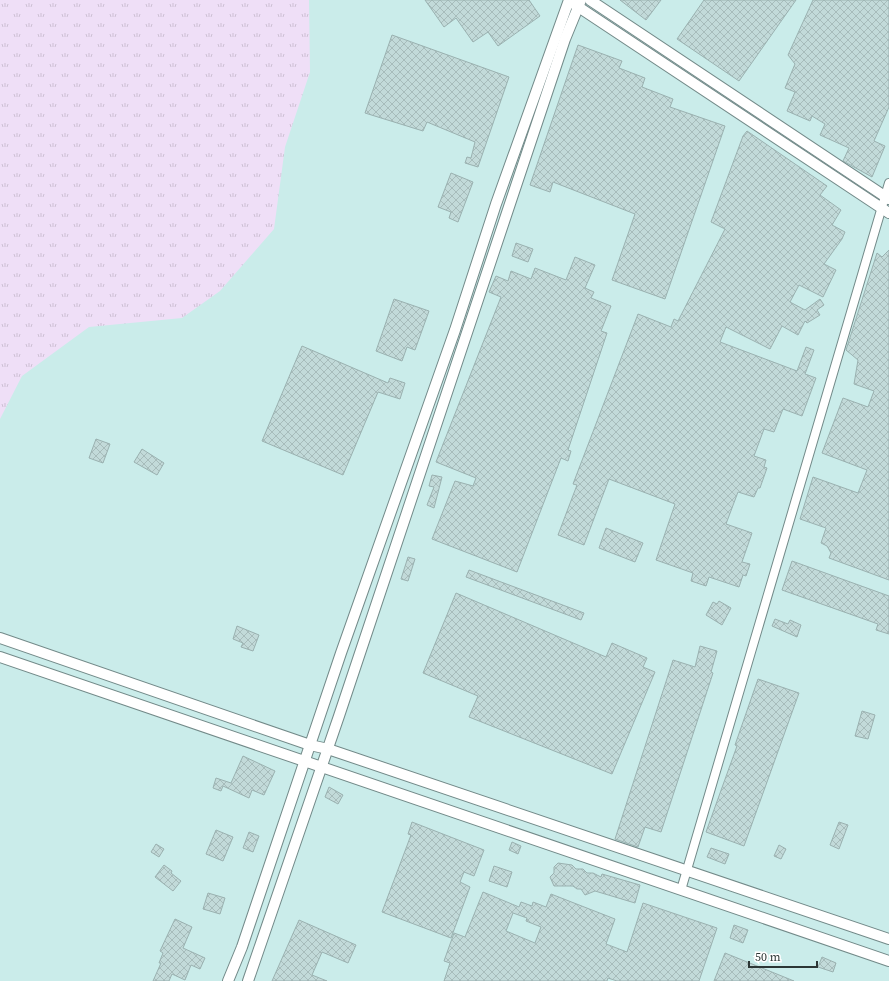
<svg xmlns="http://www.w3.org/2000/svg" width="889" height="981" font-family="'Source Serif 4',serif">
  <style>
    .built { fill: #caecea }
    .grass { fill: url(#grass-tufts) }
    .building { fill: url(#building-cross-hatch); stroke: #9ab1b0; fill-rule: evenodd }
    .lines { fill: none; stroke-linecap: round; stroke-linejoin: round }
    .minor-casing { stroke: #738a89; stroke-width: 10 }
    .tertiary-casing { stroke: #738a89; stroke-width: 12 }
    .minor { stroke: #fff; stroke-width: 8 }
    .tertiary { stroke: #fff; stroke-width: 10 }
  </style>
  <defs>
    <pattern id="grass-tufts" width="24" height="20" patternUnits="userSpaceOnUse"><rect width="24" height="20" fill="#efdff7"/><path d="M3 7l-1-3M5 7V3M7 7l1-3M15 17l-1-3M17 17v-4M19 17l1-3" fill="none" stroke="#cdc0d4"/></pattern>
    <pattern id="building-cross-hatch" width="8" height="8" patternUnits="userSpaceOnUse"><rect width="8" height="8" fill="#c2dad9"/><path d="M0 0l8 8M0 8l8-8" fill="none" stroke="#a7bcbb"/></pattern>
  </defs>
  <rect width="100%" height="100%" fill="#e0faf8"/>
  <!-- built -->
  <rect class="built" x="0" y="0" width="889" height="981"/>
  <!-- grass -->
  <path class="grass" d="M 0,0 L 309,0 L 310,72 L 285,147 L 274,229 L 220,291 L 182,318 L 89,327 L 22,376 L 0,419 Z"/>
  <!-- building -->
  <g class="building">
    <path d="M 425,0 L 529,0 L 540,16 L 498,46 L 488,32 L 473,42 L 456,18 L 444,27 Z"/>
    <path d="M 620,0 L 661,0 L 646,20 Z"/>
    <path d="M 704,0 L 796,0 L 739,81 L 677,39 Z"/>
    <path d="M 813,0 L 889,0 L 889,107 L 874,141 L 885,146 L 872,177 L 843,161 L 849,148 L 820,135 L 825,124 L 812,116 L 810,121 L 787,111 L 795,92 L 785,88 L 795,64 L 788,55 Z"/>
    <path d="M 392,35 L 509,77 L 478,167 L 465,163 L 467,157 L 471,158 L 475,142 L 427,122 L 423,131 L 365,113 Z"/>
    <path d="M 578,45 L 622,61 L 619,68 L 645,78 L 642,87 L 673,99 L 670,107 L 725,126 L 665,299 L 612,280 L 635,214 L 553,182 L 550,192 L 530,185 Z"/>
    <path d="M 747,131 L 827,186 L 820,195 L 841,210 L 832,225 L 845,232 L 842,239 L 824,264 L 836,270 L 823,297 L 799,285 L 790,302 L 805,310 L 820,299 L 824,305 L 817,310 L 820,315 L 807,323 L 805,321 L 798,335 L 782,326 L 770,349 L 726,327 L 720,342 L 797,371 L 806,347 L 814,350 L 805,374 L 816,378 L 802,416 L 783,409 L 774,432 L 764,429 L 754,456 L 766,460 L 764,467 L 767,468 L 760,488 L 758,488 L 754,497 L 738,492 L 726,524 L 752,533 L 742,562 L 750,564 L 746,576 L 743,575 L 739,587 L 709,577 L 706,586 L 691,581 L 693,573 L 656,560 L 675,504 L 609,479 L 584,545 L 558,535 L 577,485 L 573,484 L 638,314 L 671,327 L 674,319 L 678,321 L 725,229 L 711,222 L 743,136 Z"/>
    <path d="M 451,173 L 473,182 L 458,222 L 449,218 L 451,212 L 438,207 Z"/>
    <path d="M 516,243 L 533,249 L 528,262 L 512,256 Z"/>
    <path d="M 889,250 L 889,580 L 829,558 L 831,553 L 827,546 L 821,543 L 826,528 L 800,519 L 813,477 L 858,493 L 867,470 L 822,453 L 843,398 L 868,407 L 874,391 L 854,384 L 858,360 L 846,350 L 877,253 L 882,257 Z"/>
    <path d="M 575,257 L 595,265 L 585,288 L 594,292 L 591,298 L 611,306 L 601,331 L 607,333 L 568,450 L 571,451 L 568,461 L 561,458 L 517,572 L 432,539 L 455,481 L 473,486 L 476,478 L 436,462 L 501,297 L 489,292 L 496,276 L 508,281 L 511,271 L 531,279 L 535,268 L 566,280 Z"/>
    <path d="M 394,299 L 429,311 L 415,350 L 407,347 L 402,361 L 376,351 Z"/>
    <path d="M 302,346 L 388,383 L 390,378 L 405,383 L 400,399 L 378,392 L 343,475 L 262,441 Z"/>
    <path d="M 96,439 L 110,444 L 103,463 L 89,458 Z"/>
    <path d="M 142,449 L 164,463 L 157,475 L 134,462 Z"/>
    <path d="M 432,475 L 442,477 L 434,508 L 427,505 L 434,487 L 429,486 Z"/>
    <path d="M 606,528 L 643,543 L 635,562 L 599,548 Z"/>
    <path d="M 408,557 L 415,559 L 408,581 L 401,579 Z"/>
    <path d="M 792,561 L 889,596 L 889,634 L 876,630 L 878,624 L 782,590 Z"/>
    <path d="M 469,570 L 584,613 L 581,620 L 466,577 Z"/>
    <path d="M 456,593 L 606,657 L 612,643 L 647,658 L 643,667 L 655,672 L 612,774 L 469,717 L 478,696 L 423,673 Z"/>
    <path d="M 719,601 L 731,608 L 722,625 L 706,615 L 713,602 L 717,604 Z"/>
    <path d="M 775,619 L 788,624 L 790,620 L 801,625 L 797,637 L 772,626 Z"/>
    <path d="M 237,626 L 259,635 L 253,651 L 241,647 L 243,643 L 233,639 Z"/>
    <path d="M 700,646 L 717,651 L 711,672 L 713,673 L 661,832 L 645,827 L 638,847 L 615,839 L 673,660 L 695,667 Z"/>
    <path d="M 758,679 L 799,693 L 744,846 L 706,832 L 737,746 L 735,745 Z"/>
    <path d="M 862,711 L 875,715 L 868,739 L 855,736 Z"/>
    <path d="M 243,756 L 275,771 L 264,795 L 252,790 L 249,798 L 223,786 L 221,791 L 213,788 L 216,778 L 231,783 Z"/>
    <path d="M 329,787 L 343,795 L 338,804 L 325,797 Z"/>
    <path d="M 412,822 L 484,850 L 474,876 L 464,872 L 460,882 L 470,887 L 451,938 L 382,912 L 411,835 L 408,834 Z"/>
    <path d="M 839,822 L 848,825 L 839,849 L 830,845 Z"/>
    <path d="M 216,830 L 233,837 L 223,861 L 206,854 Z"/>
    <path d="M 249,832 L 259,836 L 253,852 L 243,848 Z"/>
    <path d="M 512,842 L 521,846 L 518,854 L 509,850 Z"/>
    <path d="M 156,844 L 164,849 L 159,857 L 151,852 Z"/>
    <path d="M 779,845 L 786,849 L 781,859 L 774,856 Z"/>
    <path d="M 711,848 L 729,854 L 725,864 L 707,857 Z"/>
    <path d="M 558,863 L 572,865 L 576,869 L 583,869 L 587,873 L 593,873 L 601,877 L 602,874 L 640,885 L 635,903 L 595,891 L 585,895 L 581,889 L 577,889 L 573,886 L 554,886 L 550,877 L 554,873 L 554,867 Z"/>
    <path d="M 164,865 L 172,871 L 171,873 L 181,881 L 173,891 L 155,877 Z"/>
    <path d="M 494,866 L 512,872 L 507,887 L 489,881 Z"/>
    <path d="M 483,892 L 519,907 L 521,902 L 532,906 L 533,902 L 546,907 L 551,894 L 615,919 L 606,944 L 627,952 L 643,903 L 717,928 L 699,981 L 617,981 L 608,978 L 607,981 L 444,981 L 450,963 L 444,961 L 454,933 L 465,937 ZM 513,913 L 527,918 L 526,921 L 541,927 L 535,943 L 506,931 Z"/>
    <path d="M 208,893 L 225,898 L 220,914 L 203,909 Z"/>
    <path d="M 175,919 L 192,927 L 183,948 L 205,958 L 200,969 L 191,965 L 185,980 L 172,974 L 169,981 L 153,981 L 161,963 L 159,963 L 163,953 L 160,951 Z"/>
    <path d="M 299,920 L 356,945 L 348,963 L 322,952 L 312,975 L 327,981 L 272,981 Z"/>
    <path d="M 734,925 L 748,930 L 743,943 L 730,938 Z"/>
    <path d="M 725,953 L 794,981 L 714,981 Z"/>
    <path d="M 822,957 L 836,963 L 833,972 L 818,967 Z"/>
  </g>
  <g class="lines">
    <defs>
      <path id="minor" d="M 681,890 L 889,183"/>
      <g id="tertiary">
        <path d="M 590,0 L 889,199"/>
        <path d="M 574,4 L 889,213"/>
        <path d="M 0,638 L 310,745 L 328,749 L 889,939"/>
        <path d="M 0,657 L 889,961"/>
        <path d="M 228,981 L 242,947 L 341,653 L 455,330 L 496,204 L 569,0"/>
        <path d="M 248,981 L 339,716 L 565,39 L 581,0"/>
      </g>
    </defs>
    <!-- minor casing -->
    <use href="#minor" class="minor-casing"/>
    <!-- tertiary casing -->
    <use href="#tertiary" class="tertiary-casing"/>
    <!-- minor -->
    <use href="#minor" class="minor"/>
    <!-- tertiary -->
    <use href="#tertiary" class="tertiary"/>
  </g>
  <!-- scale -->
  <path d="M749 961v6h68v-6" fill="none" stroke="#2c3635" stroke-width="2"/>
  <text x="755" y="961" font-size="12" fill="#2c3635" stroke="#ffffff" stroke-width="3" paint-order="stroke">50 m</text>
</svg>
